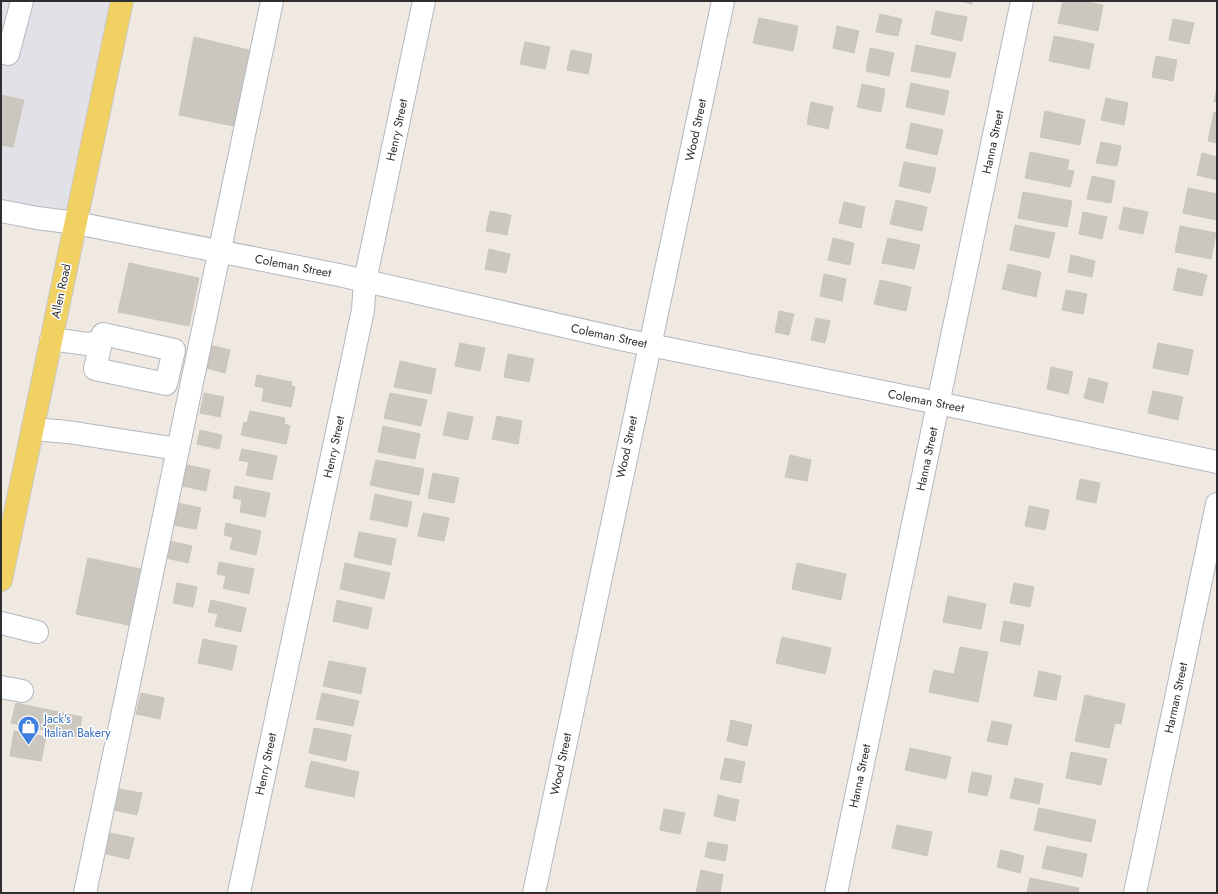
<svg xmlns="http://www.w3.org/2000/svg" width="1218" height="894" font-family="Jost,sans-serif">
  <style>
    .industrial { fill: #e3e1e8 }
    .building { fill: #cbc7bf; stroke: #cbc5ba }
    .lines { fill: none; stroke-linecap: round; stroke-linejoin: round }
    .minor-casing { stroke: #b4b7c1; stroke-width: 24 }
    .major-casing { stroke: #c9c9c9; stroke-width: 24 }
    .minor { stroke: #fff; stroke-width: 22 }
    .major { stroke: #f2d163; stroke-width: 22 }
    .labels { text-anchor: middle; dominant-baseline: central; stroke-width: 3; stroke-linejoin: round; paint-order: stroke }
    .street-label { font-size: 12px; fill: #2e2e2e; stroke: #fff }
    .shop-label { font-size: 12px; fill: #366cbe; stroke: #fff; text-anchor: start }
  </style>
  <rect width="100%" height="100%" fill="#efe9e1"/>
  <!-- industrial -->
  <path class="industrial" d="M 1,1 L 122,1 L 76,223 L 1,211 Z"/>
  <!-- building -->
  <g class="building">
    <path d="M 959,1 L 972,1 L 972,4 Z"/>
    <path d="M 1063,1 L 1081,1 L 1103,5 L 1098,31 L 1058,23 Z"/>
    <path d="M 936,11 L 967,17 L 962,41 L 931,34 Z"/>
    <path d="M 880,14 L 902,19 L 898,36 L 876,32 Z"/>
    <path d="M 759,18 L 798,26 L 793,51 L 753,43 Z"/>
    <path d="M 1173,19 L 1194,23 L 1189,44 L 1169,40 Z"/>
    <path d="M 837,26 L 859,31 L 854,53 L 833,48 Z"/>
    <path d="M 1054,36 L 1094,44 L 1089,69 L 1049,61 Z"/>
    <path d="M 194,37 L 253,51 L 238,127 L 179,115 Z"/>
    <path d="M 525,42 L 550,47 L 545,69 L 520,64 Z"/>
    <path d="M 916,45 L 956,53 L 950,78 L 911,71 Z"/>
    <path d="M 870,48 L 894,53 L 889,76 L 866,71 Z"/>
    <path d="M 571,50 L 592,54 L 588,74 L 567,70 Z"/>
    <path d="M 1156,56 L 1177,60 L 1173,81 L 1152,77 Z"/>
    <path d="M 911,83 L 949,91 L 944,115 L 906,107 Z"/>
    <path d="M 862,84 L 885,89 L 881,112 L 857,107 Z"/>
    <path d="M 1217,88 L 1217,102 L 1214,102 Z"/>
    <path d="M 1,95 L 24,100 L 13,147 L 1,145 Z"/>
    <path d="M 1106,98 L 1128,103 L 1124,125 L 1101,120 Z"/>
    <path d="M 811,102 L 833,107 L 828,129 L 807,124 Z"/>
    <path d="M 1045,111 L 1085,120 L 1080,145 L 1040,137 Z"/>
    <path d="M 1214,112 L 1217,113 L 1217,143 L 1208,141 Z"/>
    <path d="M 911,123 L 943,130 L 937,155 L 906,148 Z"/>
    <path d="M 1101,142 L 1121,146 L 1117,166 L 1096,163 Z"/>
    <path d="M 1030,152 L 1069,160 L 1067,170 L 1074,171 L 1070,187 L 1025,178 Z"/>
    <path d="M 1202,153 L 1217,157 L 1217,180 L 1197,175 Z"/>
    <path d="M 904,162 L 936,168 L 930,193 L 899,186 Z"/>
    <path d="M 1092,176 L 1115,181 L 1111,203 L 1087,199 Z"/>
    <path d="M 1188,188 L 1217,194 L 1217,220 L 1183,213 Z"/>
    <path d="M 1023,192 L 1072,201 L 1067,227 L 1018,218 Z"/>
    <path d="M 896,200 L 927,207 L 922,231 L 890,224 Z"/>
    <path d="M 844,202 L 865,207 L 861,228 L 839,223 Z"/>
    <path d="M 1124,207 L 1148,212 L 1143,234 L 1119,229 Z"/>
    <path d="M 490,211 L 511,215 L 507,235 L 486,231 Z"/>
    <path d="M 1083,212 L 1107,217 L 1102,239 L 1079,234 Z"/>
    <path d="M 1015,225 L 1055,233 L 1049,258 L 1010,250 Z"/>
    <path d="M 1180,226 L 1216,233 L 1211,259 L 1175,252 Z"/>
    <path d="M 833,238 L 854,243 L 850,265 L 828,260 Z"/>
    <path d="M 888,238 L 920,245 L 914,269 L 882,263 Z"/>
    <path d="M 489,249 L 510,254 L 506,273 L 485,269 Z"/>
    <path d="M 1071,255 L 1095,261 L 1092,277 L 1068,272 Z"/>
    <path d="M 129,263 L 199,278 L 189,326 L 118,312 Z"/>
    <path d="M 1008,264 L 1041,272 L 1036,297 L 1002,289 Z"/>
    <path d="M 1178,268 L 1207,275 L 1202,296 L 1173,290 Z"/>
    <path d="M 824,274 L 846,279 L 842,301 L 820,296 Z"/>
    <path d="M 880,280 L 911,287 L 906,311 L 874,304 Z"/>
    <path d="M 1066,290 L 1087,294 L 1083,314 L 1062,310 Z"/>
    <path d="M 779,311 L 794,314 L 789,335 L 775,332 Z"/>
    <path d="M 816,318 L 830,321 L 825,343 L 811,340 Z"/>
    <path d="M 460,343 L 485,348 L 480,371 L 455,366 Z"/>
    <path d="M 1158,343 L 1193,350 L 1188,375 L 1153,368 Z"/>
    <path d="M 210,345 L 230,350 L 225,373 L 206,368 Z"/>
    <path d="M 508,354 L 534,359 L 529,382 L 504,377 Z"/>
    <path d="M 400,361 L 436,369 L 431,394 L 394,387 Z"/>
    <path d="M 1051,367 L 1073,372 L 1068,394 L 1047,389 Z"/>
    <path d="M 257,375 L 292,382 L 291,386 L 295,387 L 291,407 L 262,401 L 264,388 L 255,386 Z"/>
    <path d="M 1089,378 L 1108,383 L 1103,403 L 1084,398 Z"/>
    <path d="M 1153,391 L 1183,397 L 1178,420 L 1148,413 Z"/>
    <path d="M 204,393 L 224,397 L 220,417 L 200,413 Z"/>
    <path d="M 390,393 L 427,400 L 421,426 L 384,418 Z"/>
    <path d="M 250,411 L 285,418 L 284,424 L 290,426 L 286,444 L 241,435 L 244,422 L 247,423 Z"/>
    <path d="M 448,412 L 473,417 L 468,440 L 443,435 Z"/>
    <path d="M 497,416 L 522,421 L 518,444 L 492,439 Z"/>
    <path d="M 383,426 L 420,434 L 415,459 L 378,452 Z"/>
    <path d="M 200,430 L 222,435 L 219,449 L 197,444 Z"/>
    <path d="M 242,449 L 277,456 L 272,480 L 246,475 L 249,462 L 239,460 Z"/>
    <path d="M 790,455 L 811,460 L 807,481 L 785,477 Z"/>
    <path d="M 376,460 L 424,469 L 419,495 L 370,485 Z"/>
    <path d="M 187,465 L 210,470 L 206,491 L 182,486 Z"/>
    <path d="M 433,473 L 459,478 L 454,503 L 428,498 Z"/>
    <path d="M 1080,479 L 1100,483 L 1096,503 L 1076,499 Z"/>
    <path d="M 235,486 L 270,493 L 265,517 L 240,512 L 242,500 L 233,498 Z"/>
    <path d="M 375,494 L 412,502 L 407,527 L 370,519 Z"/>
    <path d="M 178,503 L 201,508 L 196,529 L 173,525 Z"/>
    <path d="M 1029,506 L 1049,510 L 1045,530 L 1025,526 Z"/>
    <path d="M 423,513 L 449,518 L 444,541 L 418,536 Z"/>
    <path d="M 226,523 L 261,531 L 256,555 L 230,549 L 233,537 L 224,535 Z"/>
    <path d="M 359,532 L 396,539 L 391,565 L 354,557 Z"/>
    <path d="M 169,541 L 192,546 L 188,563 L 166,558 Z"/>
    <path d="M 88,558 L 145,570 L 133,626 L 76,614 Z"/>
    <path d="M 219,562 L 254,569 L 249,594 L 223,588 L 226,576 L 217,574 Z"/>
    <path d="M 345,563 L 390,573 L 384,599 L 340,589 Z"/>
    <path d="M 797,563 L 846,574 L 841,600 L 792,589 Z"/>
    <path d="M 177,583 L 197,587 L 193,607 L 173,603 Z"/>
    <path d="M 1014,583 L 1034,587 L 1030,607 L 1010,603 Z"/>
    <path d="M 948,596 L 986,604 L 981,629 L 943,622 Z"/>
    <path d="M 211,600 L 246,608 L 241,632 L 215,626 L 218,614 L 208,612 Z"/>
    <path d="M 337,600 L 372,608 L 368,629 L 333,621 Z"/>
    <path d="M 1004,621 L 1024,625 L 1020,645 L 1000,641 Z"/>
    <path d="M 782,637 L 831,648 L 825,674 L 776,663 Z"/>
    <path d="M 203,639 L 237,646 L 232,670 L 198,663 Z"/>
    <path d="M 960,647 L 988,652 L 978,702 L 929,692 L 934,670 L 954,674 Z"/>
    <path d="M 329,661 L 366,668 L 361,694 L 323,686 Z"/>
    <path d="M 1039,671 L 1061,676 L 1056,700 L 1034,696 Z"/>
    <path d="M 141,693 L 164,698 L 160,719 L 136,714 Z"/>
    <path d="M 322,693 L 359,701 L 353,726 L 316,719 Z"/>
    <path d="M 1085,695 L 1125,704 L 1121,724 L 1115,723 L 1109,748 L 1075,741 Z"/>
    <path d="M 16,703 L 82,717 L 78,737 L 11,723 Z"/>
    <path d="M 731,720 L 752,725 L 747,746 L 727,741 Z"/>
    <path d="M 992,721 L 1012,725 L 1007,745 L 987,741 Z"/>
    <path d="M 314,728 L 351,735 L 346,761 L 309,753 Z"/>
    <path d="M 14,731 L 46,737 L 41,761 L 10,756 Z"/>
    <path d="M 910,748 L 951,757 L 946,779 L 905,770 Z"/>
    <path d="M 1071,752 L 1107,759 L 1101,785 L 1066,778 Z"/>
    <path d="M 725,758 L 745,762 L 741,783 L 720,779 Z"/>
    <path d="M 311,761 L 359,772 L 354,797 L 305,787 Z"/>
    <path d="M 972,772 L 992,776 L 987,796 L 968,792 Z"/>
    <path d="M 1015,778 L 1043,784 L 1039,804 L 1010,798 Z"/>
    <path d="M 119,789 L 142,793 L 137,815 L 114,810 Z"/>
    <path d="M 718,795 L 739,800 L 735,821 L 714,816 Z"/>
    <path d="M 1039,808 L 1096,820 L 1091,842 L 1034,830 Z"/>
    <path d="M 664,809 L 685,813 L 680,834 L 660,830 Z"/>
    <path d="M 897,825 L 932,832 L 927,856 L 892,848 Z"/>
    <path d="M 110,833 L 134,838 L 129,859 L 106,854 Z"/>
    <path d="M 708,842 L 728,845 L 725,861 L 705,857 Z"/>
    <path d="M 1047,846 L 1087,854 L 1082,877 L 1042,868 Z"/>
    <path d="M 1001,850 L 1024,856 L 1020,873 L 997,867 Z"/>
    <path d="M 701,870 L 723,875 L 720,893 L 696,893 Z"/>
    <path d="M 1030,878 L 1079,888 L 1078,893 L 1027,893 Z"/>
  </g>
  <g class="lines">
    <defs>
      <g id="minor">
        <path d="M 1,52 L 8,54 L 22,1"/>
        <path d="M 1,211 L 37,218 L 76,223 L 339,275 L 625,340 L 938,403 L 1217,462"/>
        <path d="M 51,339 L 87,344 L 101,342 L 103,334 L 174,350 L 166,384 L 95,369 L 101,342"/>
        <path d="M 33,429 L 68,432 L 178,449"/>
        <path d="M 1,623 L 37,632"/>
        <path d="M 1,687 L 22,691"/>
        <path d="M 85,893 L 272,1"/>
        <path d="M 239,893 L 363,310 L 365,281 L 424,1"/>
        <path d="M 534,893 L 723,1"/>
        <path d="M 836,893 L 1022,1"/>
        <path d="M 1135,893 L 1217,504"/>
      </g>
      <path id="major" d="M 1,580 L 122,1"/>
    </defs>
    <!-- minor casing -->
    <use href="#minor" class="minor-casing"/>
    <!-- major casing -->
    <use href="#major" class="major-casing"/>
    <!-- minor -->
    <use href="#minor" class="minor"/>
    <!-- major -->
    <use href="#major" class="major"/>
  </g>
  <!-- icons -->
  <defs>
    <symbol id="shop-pin" viewBox="-11 -11 22 30"><path d="M0 17L-7.5 6A9.5 9.5 0 1 1 7.5 6Z" fill="#3f7fe0" stroke="#fff"/><path d="M-5-2.5h2.3a2.7 3.5 0 0 1 5.4 0H5L5.5 6h-11ZM-1.5-2.5h3a1.5 2.3 0 0 0-3 0Z" fill="#fff"/></symbol>
  </defs>
  <g fill-rule="evenodd">
    <use href="#shop-pin" x="16" y="714" width="25" height="34"/>
  </g>
  <g class="labels">
    <!-- street labels -->
    <g class="street-label">
      <text transform="translate(397 130) rotate(-78)">Henry Street</text>
      <text transform="translate(696 130) rotate(-78)">Wood Street</text>
      <text transform="translate(993 142) rotate(-78)">Hanna Street</text>
      <text transform="translate(293 266) rotate(11)">Coleman Street</text>
      <text transform="translate(61 291) rotate(-78)">Allen Road</text>
      <text transform="translate(609 336) rotate(12)">Coleman Street</text>
      <text transform="translate(926 401) rotate(11)">Coleman Street</text>
      <text transform="translate(334 447) rotate(-78)">Henry Street</text>
      <text transform="translate(627 447) rotate(-78)">Wood Street</text>
      <text transform="translate(927 459) rotate(-78)">Hanna Street</text>
      <text transform="translate(1176 698) rotate(-78)">Harman Street</text>
      <text transform="translate(266 764) rotate(-78)">Henry Street</text>
      <text transform="translate(561 764) rotate(-78)">Wood Street</text>
      <text transform="translate(860 776) rotate(-78)">Hanna Street</text>
    </g>
    <!-- shop labels -->
    <g class="shop-label">
      <text x="44" y="719">Jack's<tspan x="44" dy="14">Italian Bakery</tspan></text>
    </g>
  </g>
  <!-- border -->
  <rect width="1218" height="894" fill="none" stroke="#2e2e2e" stroke-width="4"/>
</svg>
